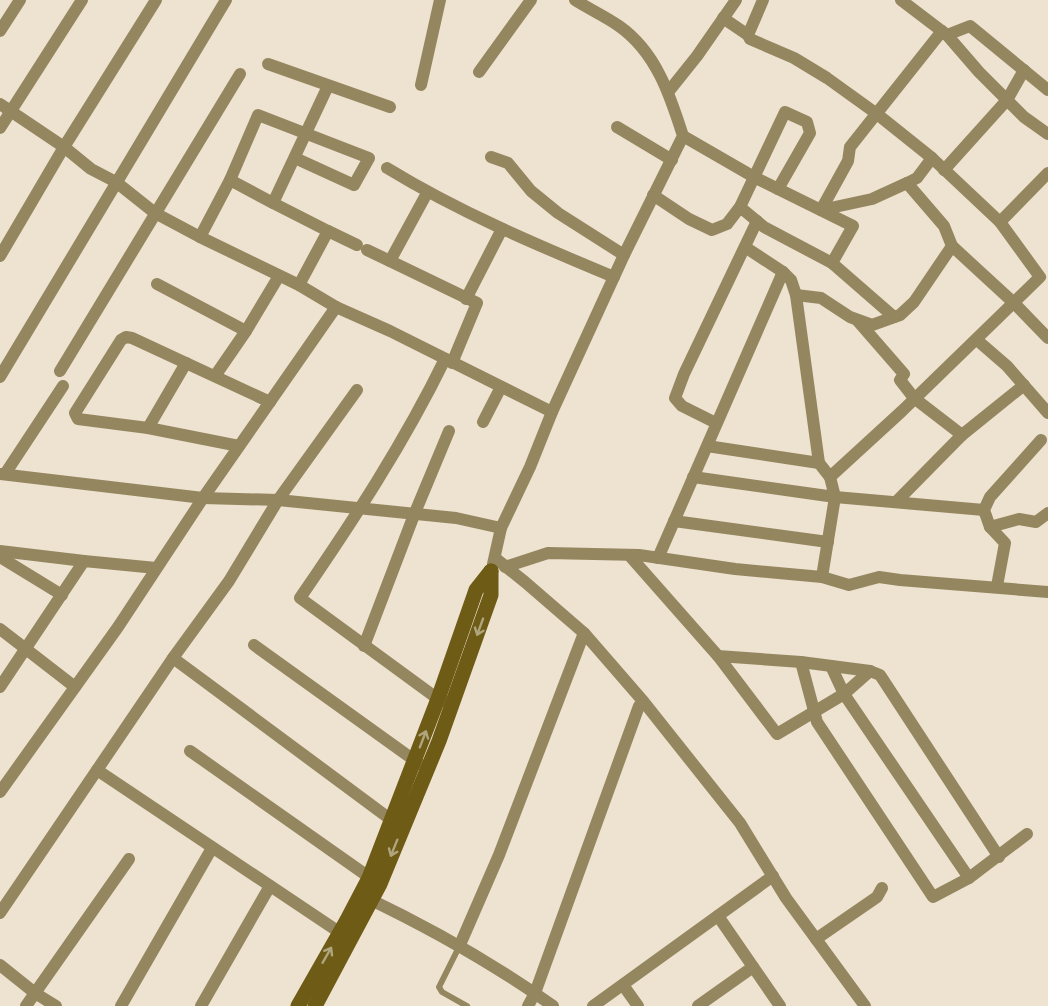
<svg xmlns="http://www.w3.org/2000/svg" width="1048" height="1006" font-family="Overpass,sans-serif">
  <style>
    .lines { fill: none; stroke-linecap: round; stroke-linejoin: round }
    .lane { stroke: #94875f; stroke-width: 6 }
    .street { stroke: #94875f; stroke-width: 12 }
    .secondary { stroke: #6e5b16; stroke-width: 15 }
    .oneway { stroke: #afa57f }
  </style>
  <rect width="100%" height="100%" fill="#eee2d1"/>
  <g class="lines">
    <!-- lane -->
    <path class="lane" d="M 459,947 L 439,987 L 442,992 L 467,1006"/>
    <!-- street -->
    <g class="street">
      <path d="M 763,0 L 748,35 L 750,39 L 794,58 L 827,78 L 877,114 L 932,158 L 1000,222 L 1040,277 L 902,411 L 830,477 L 819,463"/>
      <path d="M 901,0 L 947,35 L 979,72 L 1024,117 L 1048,134"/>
      <path d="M 723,18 L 748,35"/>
      <path d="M 0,31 L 20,0"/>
      <path d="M 947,35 L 970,26 L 1048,90"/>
      <path d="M 268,64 L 390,107"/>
      <path d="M 479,72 L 531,0"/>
      <path d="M 421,85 L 440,0"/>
      <path d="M 669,91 L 697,56 L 736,0"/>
      <path d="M 0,104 L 64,147 L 91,169 L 116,182 L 155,213 L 200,237 L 299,285 L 336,307 L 203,498 L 118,627 L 0,792"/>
      <path d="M 617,127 L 672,160"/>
      <path d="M 0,128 L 82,0"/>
      <path d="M 683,136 L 754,177 L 853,226 L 832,263 L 894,317"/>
      <path d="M 491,157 L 508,163 L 531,191 L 558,213 L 624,255"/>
      <path d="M 387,168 C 459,212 537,245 614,277"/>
      <path d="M 944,170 L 1007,100 L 1024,70"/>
      <path d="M 230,180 L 258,115 L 369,158 L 354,185 L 295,158"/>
      <path d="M 907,183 L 944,226 L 952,246"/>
      <path d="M 778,189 L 810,133 L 807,122 L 785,112 L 740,207 L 764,227 L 832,263"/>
      <path d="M 653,195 L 689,219 L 712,230 L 727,224 L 740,207"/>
      <path d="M 821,210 L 848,161 L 850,147 L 942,31"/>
      <path d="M 821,210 L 872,199 L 907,183 L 917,178 L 932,158"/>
      <path d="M 1000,222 L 1048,173"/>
      <path d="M 328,231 L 357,245"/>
      <path d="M 200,237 L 230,180 L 273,203"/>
      <path d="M 745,247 L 783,272"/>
      <path d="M 367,250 L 390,261 L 427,193"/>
      <path d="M 0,256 L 64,147 L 156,0"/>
      <path d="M 390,261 L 477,303 L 452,363"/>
      <path d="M 157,284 L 246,331 L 279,276"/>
      <path d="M 299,285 L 328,231 L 273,203 L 328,86"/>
      <path d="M 796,295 L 821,298 L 850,317 L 872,325 L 900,315 L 914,302 L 952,246 L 1014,303 L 1048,338"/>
      <path d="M 466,299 L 502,229"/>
      <path d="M 336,307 L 390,331 L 552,412 L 530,467 L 501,528 L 493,564"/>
      <path d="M 857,320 L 904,374 L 900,380 L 914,398 L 962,435 L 1024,385"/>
      <path d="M 977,340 L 1007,366 L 1048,413"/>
      <path d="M 445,359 C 404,443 353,521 300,598 L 438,699 L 445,701"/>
      <path d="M 60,371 L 240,74"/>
      <path d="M 215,376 L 246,331"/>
      <path d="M 0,377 L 226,0"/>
      <path d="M 552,412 L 624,255 L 683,136 C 670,95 656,52 619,26 C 605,16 589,9 575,0"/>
      <path d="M 483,422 L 501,387"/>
      <path d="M 716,423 L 682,406 L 675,398 L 684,374 L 757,221"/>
      <path d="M 148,428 L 186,363"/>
      <path d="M 239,446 L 148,428 L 78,419 L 75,413 L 121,340 L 126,337 L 132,338 L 270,402"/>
      <path d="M 0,474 L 203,498 L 278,500 L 456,518 L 501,528"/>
      <path d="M 5,474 L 63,386"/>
      <path d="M 693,477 L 835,497 L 984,510"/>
      <path d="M 896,502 L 962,435"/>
      <path d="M 674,521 L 828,542"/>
      <path d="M 990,527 L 1019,519 L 1036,522 L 1048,513"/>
      <path d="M 0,551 L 84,561"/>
      <path d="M 629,555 L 718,656 L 801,662 L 870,671 L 880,675 L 999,857"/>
      <path d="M 0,557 L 62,595"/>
      <path d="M 495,558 L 525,582 L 584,633 L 643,701 L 740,823 L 786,898 L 865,1006"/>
      <path d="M 658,558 L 783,272 L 791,280 L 796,295 L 819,463 L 707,446"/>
      <path d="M 505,567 L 548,553 L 639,555 L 735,569 L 822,577 L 849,585 L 879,577 L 900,580 L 1048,592"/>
      <path d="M 822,577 L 835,497 L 830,477"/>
      <path d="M 997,586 L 1005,543 L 990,527 L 984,510 L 990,497 L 1041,440"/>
      <path d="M 0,629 L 75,687"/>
      <path d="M 254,645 L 421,765"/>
      <path d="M 364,646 L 414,515 L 449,431"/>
      <path d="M 718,656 L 777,734 L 844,694 L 870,671"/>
      <path d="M 173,658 L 390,819 L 399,824"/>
      <path d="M 801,662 L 817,722 L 933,897 L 969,878 L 1027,834"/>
      <path d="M 831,666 L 844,694 L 969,878"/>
      <path d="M 0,687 L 84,561 L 156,568"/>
      <path d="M 190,751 L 376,882"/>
      <path d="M 97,770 L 348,938"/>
      <path d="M 365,897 C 430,928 494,964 553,1006"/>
      <path d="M 0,913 L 173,658 L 229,581 L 278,500 L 357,390"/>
      <path d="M 718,916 L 780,1006"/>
      <path d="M 816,939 L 877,897 L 882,888"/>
      <path d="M 459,947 L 499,855 L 584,633"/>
      <path d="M 0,965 L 35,993 L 129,859"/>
      <path d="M 623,985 L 638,1006"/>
      <path d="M 26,1006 L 35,993 L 56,1006"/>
      <path d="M 121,1006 L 212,848"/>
      <path d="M 201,1006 L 270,886"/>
      <path d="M 528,1006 L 535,993 L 639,706"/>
      <path d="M 593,1006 L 773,876"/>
      <path d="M 698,1006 L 753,967"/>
    </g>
    <!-- secondary -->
    <g class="secondary">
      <path d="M 298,1006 L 347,920 L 369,878 L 438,699 L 476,590 L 491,571"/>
      <path d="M 315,1006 L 380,884 L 439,741 L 491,595 L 491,571"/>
    </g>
  </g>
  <!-- one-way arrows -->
  <defs><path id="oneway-shaft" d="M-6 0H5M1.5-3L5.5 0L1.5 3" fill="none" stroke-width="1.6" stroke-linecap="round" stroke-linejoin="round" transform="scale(1.5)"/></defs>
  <g class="oneway">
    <use href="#oneway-shaft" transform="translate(480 627) rotate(110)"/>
    <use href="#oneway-shaft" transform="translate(423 739) rotate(-69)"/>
    <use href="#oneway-shaft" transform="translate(394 848) rotate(112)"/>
    <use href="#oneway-shaft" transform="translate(327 955) rotate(-60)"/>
  </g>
</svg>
